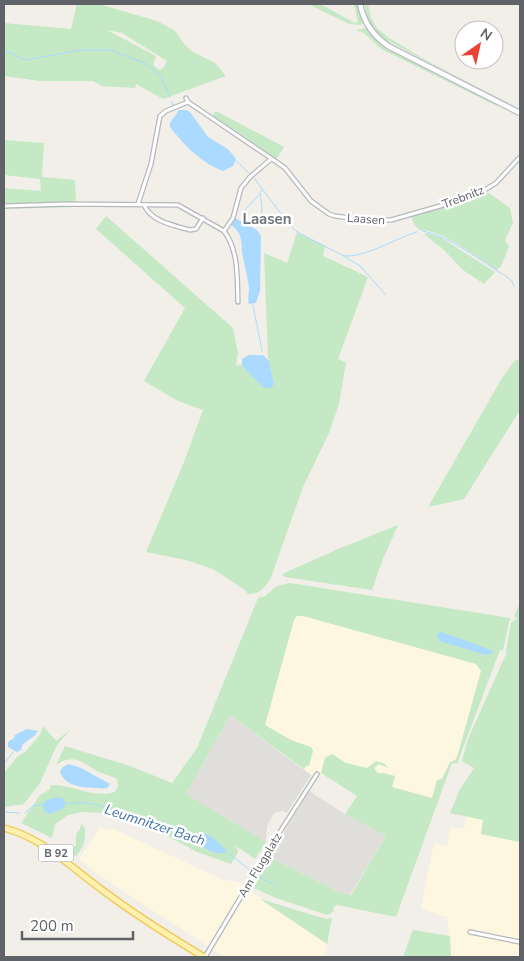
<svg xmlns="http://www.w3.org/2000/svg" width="524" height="961" font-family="'Nunito Sans',sans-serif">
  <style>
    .commercial { fill: #fef7e0 }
    .industrial { fill: #e0deda }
    .green { fill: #c5e8c5; fill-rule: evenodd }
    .water { fill: #aadaff }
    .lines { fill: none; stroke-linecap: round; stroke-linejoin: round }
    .stream { stroke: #aadaff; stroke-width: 1 }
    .street-casing { stroke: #b5b8bc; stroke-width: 5.5 }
    .secondary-casing { stroke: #b6babf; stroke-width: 7 }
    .primary-casing { stroke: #f2c960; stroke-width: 8 }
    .street { stroke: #fff; stroke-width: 3 }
    .secondary { stroke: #fff; stroke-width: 4.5 }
    .primary { stroke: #fff2af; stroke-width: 5 }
    .labels { text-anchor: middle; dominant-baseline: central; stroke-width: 5; stroke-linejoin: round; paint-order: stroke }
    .shield { fill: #fff; stroke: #8f9295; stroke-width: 1 }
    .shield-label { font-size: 11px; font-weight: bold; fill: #5f6368 }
    .street-label { font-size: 12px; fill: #5f6368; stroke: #fff }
    .water-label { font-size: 14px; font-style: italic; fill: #4174aa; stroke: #fff }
    .quarter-label { font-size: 15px; font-weight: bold; fill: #70757a; stroke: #fff }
  </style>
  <rect width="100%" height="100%" fill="#f1efe8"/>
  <!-- commercial -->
  <g class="commercial">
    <path d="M 267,599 L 500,650 L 457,764 L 452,762 L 429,823 L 328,761 L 309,791 L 345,814 L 350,895 L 341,893 L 269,857 L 249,890 L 327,944 L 324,957 L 224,957 L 99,875 L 79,859 L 100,828 L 116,830 L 221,879 L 245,884 L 261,855 L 313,776 L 230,715 Z"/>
    <path d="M 467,816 L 484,820 L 481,834 L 520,842 L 520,957 L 451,957 L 447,917 L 421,909 L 434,843 L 447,846 L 451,827 L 464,829 Z"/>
  </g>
  <!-- industrial -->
  <g class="industrial">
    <path d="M 230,715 L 311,775 L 287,813 L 283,811 L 274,813 L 267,826 L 266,842 L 186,794 Z"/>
    <path d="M 309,791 L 345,814 L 386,836 L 350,895 L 341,893 L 269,857 Z"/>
  </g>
  <!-- green -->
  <g class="green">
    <path d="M 77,4 L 102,5 L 157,21 L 174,30 L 185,45 L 193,52 L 215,63 L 226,76 L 163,99 L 136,84 L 135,88 L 102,86 L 93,81 L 40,81 L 4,76 L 4,23 L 71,29 ZM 107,30 L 122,33 L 167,61 L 163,68 L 159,70 L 153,65 L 156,56 Z"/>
    <path d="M 308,4 L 320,4 L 355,23 L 358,22 L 354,4 L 358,4 L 363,23 L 361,25 L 349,24 Z"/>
    <path d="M 365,4 L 368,4 L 371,18 L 377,28 L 389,38 L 426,60 L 513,106 L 384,39 C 373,30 365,18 365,4 Z"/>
    <path d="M 366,28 L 387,48 L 497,102 L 497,106 L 381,49 L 364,33 L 355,30 Z"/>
    <path d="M 216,111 L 284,147 L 276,160 L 241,134 L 212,116 Z"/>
    <path d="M 4,140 L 44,143 L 42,177 L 75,180 L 76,207 L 4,209 L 4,188 L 41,191 L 40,179 L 4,175 Z"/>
    <path d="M 486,191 L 510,208 L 513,223 L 505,240 L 509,247 L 501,266 L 497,270 C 478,258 441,229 419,230 L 414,224 L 411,216 L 458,203 Z"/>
    <path d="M 106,216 L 233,328 L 238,353 L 236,366 L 240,364 L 265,388 L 274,384 L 268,357 L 264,253 L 287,263 L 297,232 L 325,246 L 323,256 L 368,277 L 338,359 L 346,362 L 339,404 L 329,433 L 303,487 L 270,580 C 263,589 260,594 248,594 L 245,590 L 213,569 L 186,560 L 146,552 L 184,462 L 203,410 L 178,401 L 144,381 L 185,308 L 96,229 Z"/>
    <path d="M 427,233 L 440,237 L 495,272 L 484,284 L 463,270 L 444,250 L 424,234 Z"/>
    <path d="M 516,359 L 520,362 L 520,410 L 464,499 L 428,507 L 502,378 Z"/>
    <path d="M 398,525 L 382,561 L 372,590 L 285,577 L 282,574 L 338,549 Z"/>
    <path d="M 290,583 L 510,618 L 503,650 L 500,650 L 457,764 L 452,763 L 396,917 L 337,905 L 334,907 L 333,912 L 327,915 L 276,898 L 251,887 L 269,857 L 341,893 L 351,895 L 386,836 L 345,814 L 357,796 L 321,773 L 325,758 L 332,754 L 346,763 L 367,768 L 376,761 L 385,764 L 388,768 L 379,764 L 375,767 L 375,770 L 378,773 L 383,773 L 395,776 L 392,787 L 432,798 L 437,780 L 442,779 L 450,762 L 455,760 L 457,757 L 481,671 L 476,664 L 303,616 L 297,616 L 294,620 L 265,725 L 291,740 L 311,747 L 313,751 L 309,766 L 306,766 L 304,769 L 230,715 L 186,794 L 266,842 L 255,859 L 236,846 L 238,852 L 231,864 L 197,852 L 155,829 L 105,813 L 83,812 L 68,815 L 55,824 L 52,838 L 21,823 L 40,795 L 49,790 L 51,785 C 74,784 91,799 115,792 L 118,786 L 117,779 C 110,775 103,774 97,771 C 81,762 74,753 56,765 L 65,746 L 130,766 L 172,783 L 197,748 L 258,598 L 265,596 L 277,586 Z"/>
    <path d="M 520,603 L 520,842 L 481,834 L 483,820 L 450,813 L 460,789 L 474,768 L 462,761 L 468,739 L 507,652 L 506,651 L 511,623 L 517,618 L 514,616 Z"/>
    <path d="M 43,726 L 56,741 L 71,729 L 57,745 L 40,783 L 24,804 L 4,807 L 4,773 L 18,756 L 25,752 L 40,735 Z"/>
    <path d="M 81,824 L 85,828 C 86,840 84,847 76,856 L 69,853 L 76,845 L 76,834 L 80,829 Z"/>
    <path d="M 260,899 L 326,919 L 332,918 L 327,944 Z"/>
    <path d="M 413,930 L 450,936 L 451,957 L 403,957 Z"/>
  </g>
  <!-- water -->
  <g class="water">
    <path d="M 179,110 L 186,110 L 190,112 L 208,137 L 229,150 L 236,159 L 233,166 L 223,171 C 201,163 184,145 170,127 L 170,123 Z"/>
    <path d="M 235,218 L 257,230 L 261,236 L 260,291 L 256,303 L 249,304 C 247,299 249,294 249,289 C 248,278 245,268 243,257 C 240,244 245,235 231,225 Z"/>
    <path d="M 249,355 L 263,355 L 269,361 L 274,384 L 271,388 L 264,388 L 242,366 L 242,359 Z"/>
    <path d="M 442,632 L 491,650 L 493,653 L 486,655 L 439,641 L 437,635 L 438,633 Z"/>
    <path d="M 27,729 L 38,731 L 34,736 L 23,744 L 21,750 L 17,752 L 8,747 L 8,742 L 14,738 L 15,735 Z"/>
    <path d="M 68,764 L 79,767 L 110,784 L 107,788 C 102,789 100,788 95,788 C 82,787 66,787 60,772 L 62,768 Z"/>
    <path d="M 59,797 L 64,799 L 65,804 L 64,808 L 50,814 L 44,810 L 43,804 L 49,799 Z"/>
    <path d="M 203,833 L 212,837 L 226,850 L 224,853 C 213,854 205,849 197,842 L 198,837 Z"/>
  </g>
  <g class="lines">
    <!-- stream -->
    <g class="stream">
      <path d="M 4,50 L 26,60 L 80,50 L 110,50 L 145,63 L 161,76 L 170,97"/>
      <path d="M 172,102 L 173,106"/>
      <path d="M 236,161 L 250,174"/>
      <path d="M 254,178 L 288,223 L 297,232 L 344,256 C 367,257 394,239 417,232"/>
      <path d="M 241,214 L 259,195"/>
      <path d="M 257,224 C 264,214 262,206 260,193 L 262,190"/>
      <path d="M 422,231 C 448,235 484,263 507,277 L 512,281 L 514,286"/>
      <path d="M 345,257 L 360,266 L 386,295"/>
      <path d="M 253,305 L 262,351"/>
      <path d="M 4,764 L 14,751"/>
      <path d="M 65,804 C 93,797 137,818 163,828 C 174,833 186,835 198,837"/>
      <path d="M 4,812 L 19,813"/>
      <path d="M 25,813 L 33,806 L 43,804"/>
      <path d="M 226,851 L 251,871"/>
      <path d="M 260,877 L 274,885"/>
    </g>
    <defs>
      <g id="street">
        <path d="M 186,98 L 188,102 L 278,163 L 285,168 L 311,201 L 329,214 L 335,216 L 365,220 L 391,220 L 447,204 L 483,191 L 496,183 L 520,157"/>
        <path d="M 138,204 L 151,164 L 160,116 L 166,111 L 188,102"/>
        <path d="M 144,205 C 152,222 173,225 190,230 L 196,229 L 203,218"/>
        <path d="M 4,206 L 66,204 L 178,205 L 224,231 L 233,218 L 241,188 L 250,177 L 271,159"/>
        <path d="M 224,231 C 239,251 237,278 238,302"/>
        <path d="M 470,932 L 520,942"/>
        <path d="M 205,957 L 276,838 L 317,774"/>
      </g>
      <path id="secondary" d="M 360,4 C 364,23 373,35 388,46 L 520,113"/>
      <path id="primary" d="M 4,828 C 43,838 69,866 101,889 C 134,914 169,936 204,957"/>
    </defs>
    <!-- street casing -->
    <use href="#street" class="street-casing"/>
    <!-- secondary casing -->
    <use href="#secondary" class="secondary-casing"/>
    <!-- primary casing -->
    <use href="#primary" class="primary-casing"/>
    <!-- street -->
    <use href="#street" class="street"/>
    <!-- secondary -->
    <use href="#secondary" class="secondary"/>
    <!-- primary -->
    <use href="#primary" class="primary"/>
  </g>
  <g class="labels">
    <!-- shield labels -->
    <rect class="shield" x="38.5" y="844.5" width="35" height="17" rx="4"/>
    <g class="shield-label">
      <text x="56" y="853">B 92</text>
    </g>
    <!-- street labels -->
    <g class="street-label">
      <text transform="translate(463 197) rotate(-21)">Trebnitz</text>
      <text transform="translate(366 219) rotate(4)">Laasen</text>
      <text transform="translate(260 865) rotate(-59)">Am Flugplatz</text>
    </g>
    <!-- water labels -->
    <g class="water-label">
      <text transform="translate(155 825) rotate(18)">Leumnitzer Bach</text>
    </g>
    <!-- quarter labels -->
    <g class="quarter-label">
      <text x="267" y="219">Laasen</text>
    </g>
  </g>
  <!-- border -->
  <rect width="524" height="961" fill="none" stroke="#5f6368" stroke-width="10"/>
  <!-- north arrow -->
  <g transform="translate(479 45) rotate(34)"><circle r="24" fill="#ffffff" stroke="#bfc1c3"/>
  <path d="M0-4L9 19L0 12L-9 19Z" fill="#ea4335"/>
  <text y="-8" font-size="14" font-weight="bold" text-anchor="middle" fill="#5f6368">N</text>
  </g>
  <!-- scale -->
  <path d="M22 931v8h111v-8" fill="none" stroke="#5f6368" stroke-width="2.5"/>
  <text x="30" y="931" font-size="15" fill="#5f6368" stroke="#ffffff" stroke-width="4" paint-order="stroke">200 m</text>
</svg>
